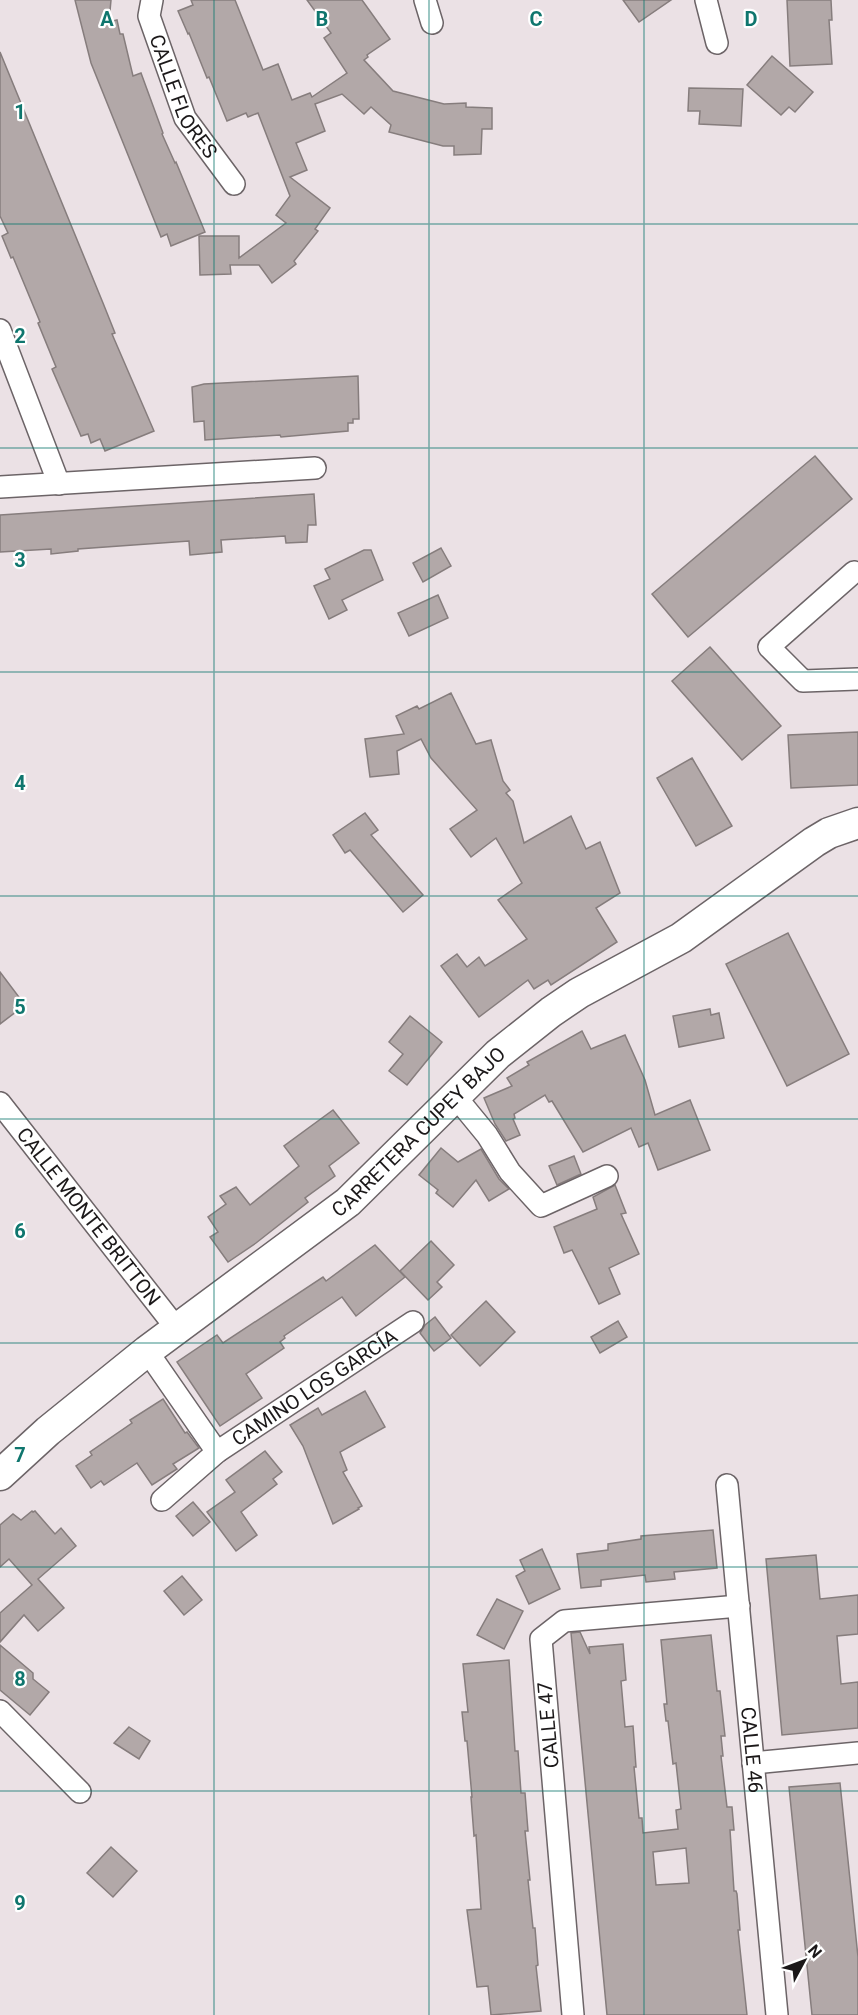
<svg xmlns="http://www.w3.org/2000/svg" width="858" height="2015" font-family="Roboto,sans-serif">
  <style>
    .building { fill: #b2a8a8; stroke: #867d7d; stroke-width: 1.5; fill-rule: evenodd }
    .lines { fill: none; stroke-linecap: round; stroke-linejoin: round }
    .street-casing { stroke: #6c6467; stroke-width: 24 }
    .secondary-casing { stroke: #6c6467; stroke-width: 33 }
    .street { stroke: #fff; stroke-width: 21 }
    .secondary { stroke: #fff; stroke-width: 30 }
    .grid { fill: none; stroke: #0f766e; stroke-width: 1.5; stroke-opacity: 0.55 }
    .labels { text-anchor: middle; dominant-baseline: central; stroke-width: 4.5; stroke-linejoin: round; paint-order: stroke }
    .street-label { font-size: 20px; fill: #1b1819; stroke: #fff }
    .grid-label { font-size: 20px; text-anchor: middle; font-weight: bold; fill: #0f766e; stroke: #fff; stroke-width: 4.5; stroke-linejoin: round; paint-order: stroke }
  </style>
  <rect width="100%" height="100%" fill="#ebe1e5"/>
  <!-- building -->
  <g class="building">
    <path d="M 75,0 L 111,0 L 109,22 L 117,20 L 120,34 L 123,34 L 133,76 L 141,73 L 163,133 L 162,134 L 175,163 L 176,162 L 205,232 L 171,246 L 167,234 L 161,237 L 91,63 Z"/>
    <path d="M 191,0 L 235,0 L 263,70 L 278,64 L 292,100 L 310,93 L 312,97 L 347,73 L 324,38 L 331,33 L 307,0 L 362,0 L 390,39 L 367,55 L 368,57 L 364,60 L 393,91 L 444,104 L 466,103 L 466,107 L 492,108 L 492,129 L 482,129 L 481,154 L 454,155 L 454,146 L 443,146 L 389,132 L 391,125 L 371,107 L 364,114 L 342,94 L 315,104 L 325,131 L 296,143 L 307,170 L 290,177 L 330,208 L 315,229 L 318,231 L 294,261 L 296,264 L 272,283 L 259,265 L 230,265 L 231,274 L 200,275 L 199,236 L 239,236 L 239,258 L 286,223 L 276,215 L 290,196 L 258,113 L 248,117 L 246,113 L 227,121 L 209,77 L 207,78 L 189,33 L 188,34 L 178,11 L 193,5 Z"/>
    <path d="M 623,0 L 671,0 L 639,22 Z"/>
    <path d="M 787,0 L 831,0 L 832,20 L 829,20 L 832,64 L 790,66 Z"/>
    <path d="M 0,52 L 103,303 L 115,333 L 112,334 L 154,431 L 105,451 L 100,439 L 91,443 L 88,434 L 81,436 L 52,369 L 56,367 L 38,323 L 40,322 L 13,257 L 11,258 L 2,236 L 8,233 L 0,216 Z"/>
    <path d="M 772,56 L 813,92 L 795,112 L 789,107 L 781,115 L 747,85 Z"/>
    <path d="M 689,88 L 743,89 L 741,126 L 699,124 L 700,111 L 688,111 Z"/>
    <path d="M 358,376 L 359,419 L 353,419 L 353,423 L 348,423 L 348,431 L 281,437 L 280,435 L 205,440 L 204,421 L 194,422 L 192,387 L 204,384 Z"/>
    <path d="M 815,456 L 852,499 L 688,637 L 652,594 Z"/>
    <path d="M 314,494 L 316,525 L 308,525 L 307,542 L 286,543 L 285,536 L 221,540 L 222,552 L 190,555 L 189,541 L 78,549 L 78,551 L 51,554 L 51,549 L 0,552 L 0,515 Z"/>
    <path d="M 441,548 L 451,566 L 423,582 L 413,563 Z"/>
    <path d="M 364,550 L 371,550 L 383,580 L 342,600 L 347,610 L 329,619 L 314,586 L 330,579 L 325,569 Z"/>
    <path d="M 438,595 L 448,618 L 409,636 L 398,613 Z"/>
    <path d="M 710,647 L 781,726 L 742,760 L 672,681 Z"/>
    <path d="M 451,693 L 476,744 L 491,740 L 503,781 L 510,790 L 506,793 L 513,801 L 524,843 L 571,816 L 586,849 L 600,842 L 620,893 L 596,908 L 617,942 L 551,985 L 548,980 L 534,989 L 528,980 L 479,1017 L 441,966 L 457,954 L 467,967 L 479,957 L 485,966 L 527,939 L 498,900 L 522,883 L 496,838 L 471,857 L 450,829 L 477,810 L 431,758 L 421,739 L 397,751 L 399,774 L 370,777 L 365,739 L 404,734 L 396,716 L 417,706 L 419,709 Z"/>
    <path d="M 858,732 L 858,785 L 791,788 L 788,735 Z"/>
    <path d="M 692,758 L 732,826 L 696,846 L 657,778 Z"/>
    <path d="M 365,813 L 378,830 L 371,835 L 423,895 L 403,912 L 350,850 L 345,853 L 333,835 Z"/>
    <path d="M 788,933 L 849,1054 L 787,1086 L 726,964 Z"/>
    <path d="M 0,972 L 25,1005 L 0,1024 Z"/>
    <path d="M 710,1009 L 711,1015 L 719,1013 L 724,1038 L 679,1047 L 673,1016 Z"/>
    <path d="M 410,1016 L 442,1042 L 407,1085 L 389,1071 L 403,1054 L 389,1042 Z"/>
    <path d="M 582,1031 L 591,1049 L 625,1035 L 645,1080 L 655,1115 L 690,1100 L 710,1150 L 658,1170 L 648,1143 L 639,1147 L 631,1128 L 583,1152 L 552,1101 L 549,1102 L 545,1095 L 514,1114 L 515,1118 L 513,1119 L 520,1135 L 506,1141 L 495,1124 L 484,1098 L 512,1086 L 507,1078 L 529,1065 L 527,1062 Z"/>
    <path d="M 333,1110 L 359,1143 L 329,1166 L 335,1176 L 305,1198 L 308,1202 L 256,1243 L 228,1262 L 210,1237 L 218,1232 L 208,1217 L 226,1204 L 220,1196 L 236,1187 L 250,1205 L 299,1166 L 284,1146 Z"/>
    <path d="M 441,1148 L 458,1162 L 481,1149 L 499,1179 L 509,1189 L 489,1201 L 476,1180 L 453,1207 L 436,1193 L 438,1190 L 419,1175 Z"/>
    <path d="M 574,1156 L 581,1174 L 557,1185 L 549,1166 Z"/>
    <path d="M 615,1185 L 626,1213 L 621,1214 L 639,1254 L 609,1268 L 620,1294 L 599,1304 L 572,1250 L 564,1253 L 554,1227 L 597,1209 L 593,1197 Z"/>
    <path d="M 431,1241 L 454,1265 L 437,1282 L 442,1287 L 428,1300 L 400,1271 Z"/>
    <path d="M 375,1245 L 405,1277 L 356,1316 L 342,1297 L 284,1336 L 285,1338 L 280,1342 L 284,1348 L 246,1374 L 262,1398 L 220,1426 L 177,1362 L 217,1335 L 223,1343 L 323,1277 L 326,1281 Z"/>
    <path d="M 486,1301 L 515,1332 L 480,1366 L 451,1335 Z"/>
    <path d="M 435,1317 L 451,1338 L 434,1351 L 420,1333 L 425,1325 Z"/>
    <path d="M 618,1321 L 627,1337 L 600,1353 L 591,1337 Z"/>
    <path d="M 365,1391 L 385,1427 L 340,1452 L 347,1470 L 343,1472 L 362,1506 L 358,1508 L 359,1509 L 333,1524 L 303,1446 L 290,1425 L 318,1408 L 322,1415 Z"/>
    <path d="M 163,1399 L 185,1433 L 187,1432 L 199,1448 L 173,1464 L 177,1469 L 152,1485 L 137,1463 L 104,1485 L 101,1481 L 91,1488 L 76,1466 L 92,1455 L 90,1452 L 132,1423 L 130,1420 Z"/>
    <path d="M 265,1451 L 282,1472 L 273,1479 L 277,1484 L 241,1512 L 257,1535 L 236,1551 L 207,1512 L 235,1492 L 226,1480 Z"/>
    <path d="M 193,1502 L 210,1522 L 193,1536 L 176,1516 Z"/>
    <path d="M 32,1511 L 33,1512 L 35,1511 L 55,1534 L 61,1528 L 76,1546 L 38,1579 L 64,1608 L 38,1631 L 24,1615 L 0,1642 L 0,1613 L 32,1585 L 9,1559 L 0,1567 L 0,1525 L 13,1514 L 21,1520 Z"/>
    <path d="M 713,1530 L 717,1568 L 674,1572 L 675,1579 L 646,1582 L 645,1575 L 601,1580 L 601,1586 L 581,1588 L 577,1554 L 608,1550 L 608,1544 L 641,1539 L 641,1536 Z"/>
    <path d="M 542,1549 L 560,1589 L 529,1604 L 516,1576 L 525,1571 L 520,1560 Z"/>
    <path d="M 816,1555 L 820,1599 L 858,1595 L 858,1634 L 837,1636 L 841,1684 L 858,1682 L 858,1728 L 782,1735 L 766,1559 Z"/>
    <path d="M 182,1576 L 202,1600 L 184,1615 L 164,1591 Z"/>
    <path d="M 497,1599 L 523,1611 L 504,1649 L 477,1635 Z"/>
    <path d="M 580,1632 L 590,1654 L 589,1647 L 623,1644 L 626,1680 L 621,1681 L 625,1727 L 633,1726 L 636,1767 L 634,1767 L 639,1818 L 642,1818 L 643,1833 L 678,1829 L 676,1810 L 681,1809 L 676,1763 L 673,1764 L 668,1721 L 666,1721 L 664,1704 L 667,1704 L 661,1640 L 711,1635 L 717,1691 L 720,1691 L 725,1736 L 721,1736 L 723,1756 L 721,1756 L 727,1807 L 732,1807 L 734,1830 L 730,1830 L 734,1891 L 736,1891 L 737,1894 L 740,1930 L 738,1930 L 747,2015 L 607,2015 L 571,1633 ZM 686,1848 L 689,1883 L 656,1885 L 653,1852 Z"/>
    <path d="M 0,1645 L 33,1673 L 33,1679 L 49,1692 L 30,1715 L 0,1690 Z"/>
    <path d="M 509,1660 L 515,1751 L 518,1751 L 521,1793 L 525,1793 L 528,1831 L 525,1831 L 530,1880 L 528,1880 L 533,1928 L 535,1928 L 538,1965 L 536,1966 L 541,2011 L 491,2015 L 488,1986 L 477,1987 L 467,1910 L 481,1909 L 476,1835 L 474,1836 L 471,1797 L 472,1797 L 467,1741 L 465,1741 L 462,1712 L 468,1712 L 463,1664 Z"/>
    <path d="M 129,1727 L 150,1741 L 139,1759 L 114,1743 Z"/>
    <path d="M 840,1783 L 858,1957 L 858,2015 L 812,2015 L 789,1787 Z"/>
    <path d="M 111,1847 L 137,1871 L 113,1897 L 87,1873 Z"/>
  </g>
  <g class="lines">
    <defs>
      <g id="street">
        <path id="s1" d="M 152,0 L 149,16 L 185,118 L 234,184"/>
        <path d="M 425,0 L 432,23"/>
        <path d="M 706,0 L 717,43"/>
        <path d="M 0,330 L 59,484"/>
        <path d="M 0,487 L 315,468"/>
        <path d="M 854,572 L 769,647 L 803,681 L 858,679"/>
        <path d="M 455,1096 L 487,1135 L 510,1172 L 541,1206 L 607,1176"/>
        <path id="s2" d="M 0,1103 L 177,1329"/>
        <path d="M 147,1351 L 217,1452"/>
        <path id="s3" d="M 727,1485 L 777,2015"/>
        <path id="s4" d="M 162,1500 L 217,1452 L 413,1322"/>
        <path d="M 0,1711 L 80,1792"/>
        <path d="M 753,1763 L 858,1753"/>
        <path d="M 573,2015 L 541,1639 L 564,1621 L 739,1606"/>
      </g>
      <g id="secondary">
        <path id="s5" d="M 0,1475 L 48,1431 L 147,1351 L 348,1202 L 498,1054 L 551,1012 L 579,993 L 681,938 L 814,842 L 829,833 L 858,823"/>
      </g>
    </defs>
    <!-- street casing -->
    <use href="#street" class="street-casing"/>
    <!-- secondary casing -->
    <use href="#secondary" class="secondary-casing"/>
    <!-- street -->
    <use href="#street" class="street"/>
    <!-- secondary -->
    <use href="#secondary" class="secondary"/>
  </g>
  <!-- grid -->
  <path class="grid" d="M 214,0 L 214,2015M 429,0 L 429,2015M 644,0 L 644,2015M 0,224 L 858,224M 0,448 L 858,448M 0,672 L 858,672M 0,896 L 858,896M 0,1119 L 858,1119M 0,1343 L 858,1343M 0,1567 L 858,1567M 0,1791 L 858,1791"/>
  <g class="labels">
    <!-- street labels -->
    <g class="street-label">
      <text stroke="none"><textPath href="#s1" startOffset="104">CALLE FLORES</textPath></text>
      <text stroke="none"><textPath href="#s5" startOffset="542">CARRETERA CUPEY BAJO</textPath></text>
      <text stroke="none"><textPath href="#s2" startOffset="144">CALLE MONTE BRITTON</textPath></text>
      <text stroke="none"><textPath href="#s4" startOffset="190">CAMINO LOS GARCÍA</textPath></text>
      <text transform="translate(548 1725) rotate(-95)">CALLE 47</text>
      <text stroke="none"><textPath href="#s3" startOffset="266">CALLE 46</textPath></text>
    </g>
  </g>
  <g class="grid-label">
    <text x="107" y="26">A</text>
    <text x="322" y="26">B</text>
    <text x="536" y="26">C</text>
    <text x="751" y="26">D</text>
    <text x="20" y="119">1</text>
    <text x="20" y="343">2</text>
    <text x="20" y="567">3</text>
    <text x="20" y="790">4</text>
    <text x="20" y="1014">5</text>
    <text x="20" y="1238">6</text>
    <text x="20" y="1462">7</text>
    <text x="20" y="1686">8</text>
    <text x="20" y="1910">9</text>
  </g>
  <!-- north arrow -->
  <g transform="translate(804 1961) rotate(49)" stroke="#ffffff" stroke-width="4.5" paint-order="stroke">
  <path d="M0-4.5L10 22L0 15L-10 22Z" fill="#1b1819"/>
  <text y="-9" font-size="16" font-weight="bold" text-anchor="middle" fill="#1b1819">N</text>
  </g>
</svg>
